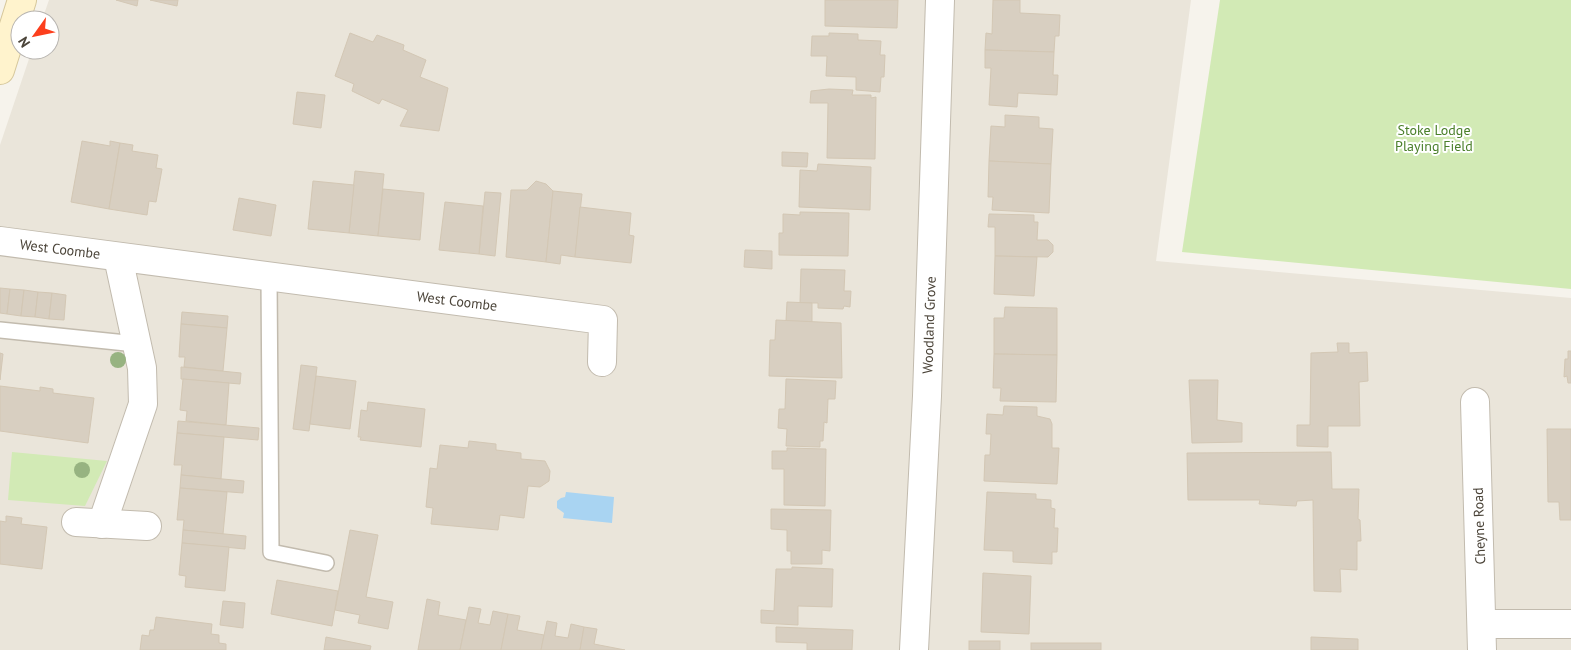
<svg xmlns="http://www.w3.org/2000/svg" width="1571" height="650" font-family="'PT Sans',sans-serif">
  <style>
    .residential { fill: #eae5da }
    .green { fill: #d2eab5 }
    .water { fill: #a9d4f2 }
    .building { fill: #d8cfc1; stroke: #d3c7b4 }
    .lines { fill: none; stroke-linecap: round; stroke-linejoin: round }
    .lane-casing { stroke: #c2bbae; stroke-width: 18 }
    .street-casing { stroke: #c2bbae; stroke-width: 30 }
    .secondary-casing { stroke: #d6c79b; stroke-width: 30 }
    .lane { stroke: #fff; stroke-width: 15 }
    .street { stroke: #fff; stroke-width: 28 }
    .secondary { stroke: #fff3cd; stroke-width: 28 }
    .tree { fill: #97b381 }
    .labels { text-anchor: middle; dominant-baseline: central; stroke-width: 4; stroke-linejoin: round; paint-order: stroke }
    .park-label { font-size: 14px; fill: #4a7f2a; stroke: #fff }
    .street-label { font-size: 14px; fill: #4b4439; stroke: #fff }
  </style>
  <rect width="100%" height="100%" fill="#f6f3ec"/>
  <!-- residential -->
  <path class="residential" d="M 49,0 L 1191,0 L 1156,261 L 1571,298 L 1571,650 L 0,650 L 0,145 L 32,50 L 50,50 L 50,20 L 42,20 Z"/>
  <!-- green -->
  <g class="green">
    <path d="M 1220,0 L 1571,0 L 1571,289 L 1182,252 Z"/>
    <path d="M 12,452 L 107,461 L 85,506 L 8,500 Z"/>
  </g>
  <!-- water -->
  <path class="water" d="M 566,492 L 614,497 L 612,523 L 563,518 L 564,513 L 557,508 L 557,501 L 561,498 L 565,497 Z"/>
  <!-- building -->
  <g class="building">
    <path d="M 116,0 L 138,0 L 137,6 Z"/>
    <path d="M 150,0 L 178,0 L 177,6 Z"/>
    <path d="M 825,0 L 898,0 L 897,28 L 825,26 Z"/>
    <path d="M 993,0 L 1020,0 L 1020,13 L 1060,15 L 1059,36 L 1055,36 L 1054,52 L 985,50 L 986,33 L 992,34 Z"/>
    <path d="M 350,33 L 373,42 L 377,35 L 404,45 L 403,50 L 426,60 L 420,77 L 448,88 L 439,131 L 400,126 L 408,110 L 382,99 L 379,104 L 352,91 L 354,84 L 335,76 Z"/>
    <path d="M 829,33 L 858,34 L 858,40 L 881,41 L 880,55 L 885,55 L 884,77 L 881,77 L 880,92 L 856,90 L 856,77 L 826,76 L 827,56 L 811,56 L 812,36 L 829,36 Z"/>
    <path d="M 985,50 L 1054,52 L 1053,75 L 1058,75 L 1057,95 L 1018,93 L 1017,107 L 989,105 L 991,68 L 985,68 Z"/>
    <path d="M 829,89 L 853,90 L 852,95 L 871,95 L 871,98 L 876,97 L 875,159 L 827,158 L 828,103 L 810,103 L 811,91 Z"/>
    <path d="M 297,92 L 325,95 L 321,128 L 293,124 Z"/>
    <path d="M 1005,115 L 1039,117 L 1039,128 L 1053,129 L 1051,164 L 989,161 L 991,126 L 1005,127 Z"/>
    <path d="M 82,141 L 110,146 L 110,141 L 120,143 L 109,209 L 71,202 Z"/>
    <path d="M 120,143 L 133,145 L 132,151 L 158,155 L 156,168 L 162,169 L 156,202 L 149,201 L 147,215 L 109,209 Z"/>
    <path d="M 782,152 L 808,153 L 807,167 L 782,166 Z"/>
    <path d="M 989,161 L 1051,164 L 1049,213 L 992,210 L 993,197 L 988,197 Z"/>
    <path d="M 818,164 L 871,167 L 870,210 L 799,207 L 800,170 L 817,171 Z"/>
    <path d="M 355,171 L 384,174 L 378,236 L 349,233 Z"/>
    <path d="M 313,181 L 354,185 L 349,233 L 308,229 Z"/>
    <path d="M 536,181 L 546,184 L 553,191 L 546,262 L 506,257 L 511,190 L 527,190 Z"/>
    <path d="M 383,189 L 424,193 L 420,240 L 378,236 Z"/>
    <path d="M 553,191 L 582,194 L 575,257 L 561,255 L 560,264 L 546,262 Z"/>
    <path d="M 485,192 L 501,193 L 495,256 L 479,254 Z"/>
    <path d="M 239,198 L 276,205 L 271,236 L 233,230 Z"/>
    <path d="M 445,202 L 483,206 L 479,254 L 439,250 Z"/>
    <path d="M 580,207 L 631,213 L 629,235 L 634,236 L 631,263 L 575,257 Z"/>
    <path d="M 800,212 L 849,213 L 848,256 L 779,255 L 779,233 L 783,233 L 783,214 L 800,215 Z"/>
    <path d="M 989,214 L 1034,215 L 1034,222 L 1038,222 L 1037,240 L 1048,240 L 1053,245 L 1053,252 L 1048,257 L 995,256 L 995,227 L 988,227 Z"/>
    <path d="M 745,250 L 772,251 L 772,269 L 744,267 Z"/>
    <path d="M 995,256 L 1037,257 L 1034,296 L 994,294 Z"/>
    <path d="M 801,269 L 845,270 L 844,291 L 851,291 L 850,307 L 844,306 L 843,309 L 818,308 L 818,303 L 800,303 Z"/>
    <path d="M 0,288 L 10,289 L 7,314 L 0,313 Z"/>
    <path d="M 10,289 L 24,290 L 21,316 L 7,314 Z"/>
    <path d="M 24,290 L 38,292 L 35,317 L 21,316 Z"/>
    <path d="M 38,292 L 52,293 L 49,319 L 35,317 Z"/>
    <path d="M 52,293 L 66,295 L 64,320 L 49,319 Z"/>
    <path d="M 787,302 L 812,303 L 812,322 L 786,321 Z"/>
    <path d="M 1005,307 L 1057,308 L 1057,355 L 994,354 L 994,318 L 1004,318 Z"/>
    <path d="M 182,312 L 228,316 L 227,328 L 181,324 Z"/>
    <path d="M 776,320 L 841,323 L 842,378 L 769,376 L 770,340 L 775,340 Z"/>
    <path d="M 181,324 L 227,328 L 223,371 L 184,367 L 185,357 L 179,357 Z"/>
    <path d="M 1337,343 L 1349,343 L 1349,353 L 1367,352 L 1368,381 L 1359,382 L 1360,426 L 1328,426 L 1328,447 L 1297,446 L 1297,425 L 1310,425 L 1311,353 L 1338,352 Z"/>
    <path d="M 1568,351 L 1571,351 L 1571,383 L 1568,383 L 1567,376 L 1564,377 L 1565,359 L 1568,359 Z"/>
    <path d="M 0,353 L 3,354 L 0,380 Z"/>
    <path d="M 994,354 L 1057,355 L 1056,402 L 1000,401 L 1001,388 L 993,388 Z"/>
    <path d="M 301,365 L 317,367 L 309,431 L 293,429 Z"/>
    <path d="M 181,367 L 241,373 L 240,384 L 181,379 Z"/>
    <path d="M 316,376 L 356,381 L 350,429 L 310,424 Z"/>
    <path d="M 183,379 L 229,383 L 226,425 L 186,421 L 187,411 L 180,410 Z"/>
    <path d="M 786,379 L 836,381 L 835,399 L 828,399 L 827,423 L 824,422 L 823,441 L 820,441 L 820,447 L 786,446 L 787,429 L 778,428 L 779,409 L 785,409 Z"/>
    <path d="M 1189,380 L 1218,380 L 1217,420 L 1242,423 L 1242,442 L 1192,443 Z"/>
    <path d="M 0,386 L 40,391 L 40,387 L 53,389 L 53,393 L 94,398 L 88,443 L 0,431 Z"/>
    <path d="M 368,402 L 425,409 L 421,447 L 360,440 L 361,437 L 358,437 L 361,410 L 367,411 Z"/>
    <path d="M 1004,406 L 1037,407 L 1037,416 L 1050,419 L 1052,424 L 1052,448 L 1059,448 L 1057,484 L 984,481 L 985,455 L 990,455 L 991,434 L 986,434 L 987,414 L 1003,415 Z"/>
    <path d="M 178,421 L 259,428 L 258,440 L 177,433 Z"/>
    <path d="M 1547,429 L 1571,429 L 1571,520 L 1560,520 L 1559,502 L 1548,502 Z"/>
    <path d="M 177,433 L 224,437 L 221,479 L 181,475 L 182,465 L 174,465 Z"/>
    <path d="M 469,441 L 496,444 L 496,450 L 521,453 L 521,459 L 545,461 L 550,471 L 549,481 L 540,487 L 528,486 L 524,518 L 500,515 L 498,530 L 431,524 L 433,508 L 426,507 L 430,468 L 437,469 L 440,445 L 468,448 Z"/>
    <path d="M 787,448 L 826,449 L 825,506 L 784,505 L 784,469 L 772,469 L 772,451 L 787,451 Z"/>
    <path d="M 1331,452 L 1332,489 L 1359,489 L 1358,519 L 1360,520 L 1361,541 L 1357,541 L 1357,570 L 1340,569 L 1341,592 L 1314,591 L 1313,500 L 1297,501 L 1296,506 L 1259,504 L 1260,500 L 1188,500 L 1187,453 Z"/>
    <path d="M 181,475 L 244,481 L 243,493 L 180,488 Z"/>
    <path d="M 180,488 L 227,492 L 223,534 L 183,530 L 184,520 L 177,520 Z"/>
    <path d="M 987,492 L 1036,494 L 1036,499 L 1051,500 L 1051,508 L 1055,509 L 1054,528 L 1058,528 L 1057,552 L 1052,552 L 1052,564 L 1013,562 L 1013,551 L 984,550 Z"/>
    <path d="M 771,509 L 831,510 L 830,551 L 822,550 L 822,564 L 791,564 L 791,551 L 787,551 L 787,530 L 771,529 Z"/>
    <path d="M 6,516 L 22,518 L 21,524 L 47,527 L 42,569 L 0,564 L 0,521 L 6,522 Z"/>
    <path d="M 183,530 L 246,536 L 245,549 L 182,543 Z"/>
    <path d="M 350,530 L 378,535 L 366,597 L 393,602 L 388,629 L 358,623 L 360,615 L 335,610 Z"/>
    <path d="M 182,543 L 229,547 L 225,591 L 185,587 L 186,576 L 179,575 Z"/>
    <path d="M 792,567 L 833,569 L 832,607 L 798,606 L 798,625 L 761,623 L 761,610 L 774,611 L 776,569 L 792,569 Z"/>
    <path d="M 983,573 L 1031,576 L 1029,634 L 981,632 Z"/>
    <path d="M 277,580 L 338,591 L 332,626 L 271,614 Z"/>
    <path d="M 427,599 L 440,602 L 438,615 L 466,620 L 460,650 L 418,650 Z"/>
    <path d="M 223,601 L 245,603 L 243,628 L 220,625 Z"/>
    <path d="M 469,607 L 481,609 L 478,623 L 490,625 L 493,611 L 508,614 L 501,650 L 460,650 Z"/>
    <path d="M 508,614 L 520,616 L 517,630 L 544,635 L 541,650 L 501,650 Z"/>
    <path d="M 156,617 L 212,624 L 211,634 L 219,635 L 219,643 L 226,644 L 226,650 L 140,650 L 142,635 L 149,636 L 150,630 L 154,630 Z"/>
    <path d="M 547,621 L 557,623 L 555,636 L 568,638 L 571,624 L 584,627 L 580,650 L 541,650 Z"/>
    <path d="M 584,627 L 597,629 L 594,644 L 625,650 L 580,650 Z"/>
    <path d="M 776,627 L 853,630 L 852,650 L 807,650 L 807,643 L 776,642 Z"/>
    <path d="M 326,637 L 371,646 L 370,650 L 324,650 Z"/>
    <path d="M 1311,637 L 1358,639 L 1358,650 L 1311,650 Z"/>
    <rect x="969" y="641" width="31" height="9"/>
    <rect x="1031" y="643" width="70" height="7"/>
  </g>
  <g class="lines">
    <defs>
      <g id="lane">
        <path d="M 269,277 L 271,552 L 326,563"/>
        <path d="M 0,330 L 136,344"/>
      </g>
      <g id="street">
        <path d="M 0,241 L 603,320 L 602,362"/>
        <path d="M 1475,402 L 1482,650"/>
        <path d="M 76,522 L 147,526"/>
        <path d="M 102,524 L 143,404 L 142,368 L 118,257"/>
        <path d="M 1482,624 L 1571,624"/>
        <path d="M 914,650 L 927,396 L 940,0"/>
      </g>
      <path id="secondary" d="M 0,70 L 22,0"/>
    </defs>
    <!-- lane casing -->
    <use href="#lane" class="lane-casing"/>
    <!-- street casing -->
    <use href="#street" class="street-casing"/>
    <!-- secondary casing -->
    <use href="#secondary" class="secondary-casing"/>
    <!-- lane -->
    <use href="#lane" class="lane"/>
    <!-- street -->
    <use href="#street" class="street"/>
    <!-- secondary -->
    <use href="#secondary" class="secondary"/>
  </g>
  <!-- trees -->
  <g class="tree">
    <circle cx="118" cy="360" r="8"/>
    <circle cx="82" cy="470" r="8"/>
  </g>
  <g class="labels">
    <!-- park labels -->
    <g class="park-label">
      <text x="1434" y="130">Stoke Lodge<tspan x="1434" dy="16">Playing Field</tspan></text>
    </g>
    <!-- street labels -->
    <g class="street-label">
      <text transform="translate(60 249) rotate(7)">West Coombe</text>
      <text transform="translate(457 301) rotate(7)">West Coombe</text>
      <text transform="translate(929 325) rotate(-88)">Woodland Grove</text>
      <text transform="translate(1479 526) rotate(-92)">Cheyne Road</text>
    </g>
  </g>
  <!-- north arrow -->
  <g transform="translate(35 35) rotate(237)"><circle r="24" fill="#ffffff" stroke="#b7b4b0"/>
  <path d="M0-4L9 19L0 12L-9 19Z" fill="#fc3f1d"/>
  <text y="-8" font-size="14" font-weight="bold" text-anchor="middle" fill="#4b4439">N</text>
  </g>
</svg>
